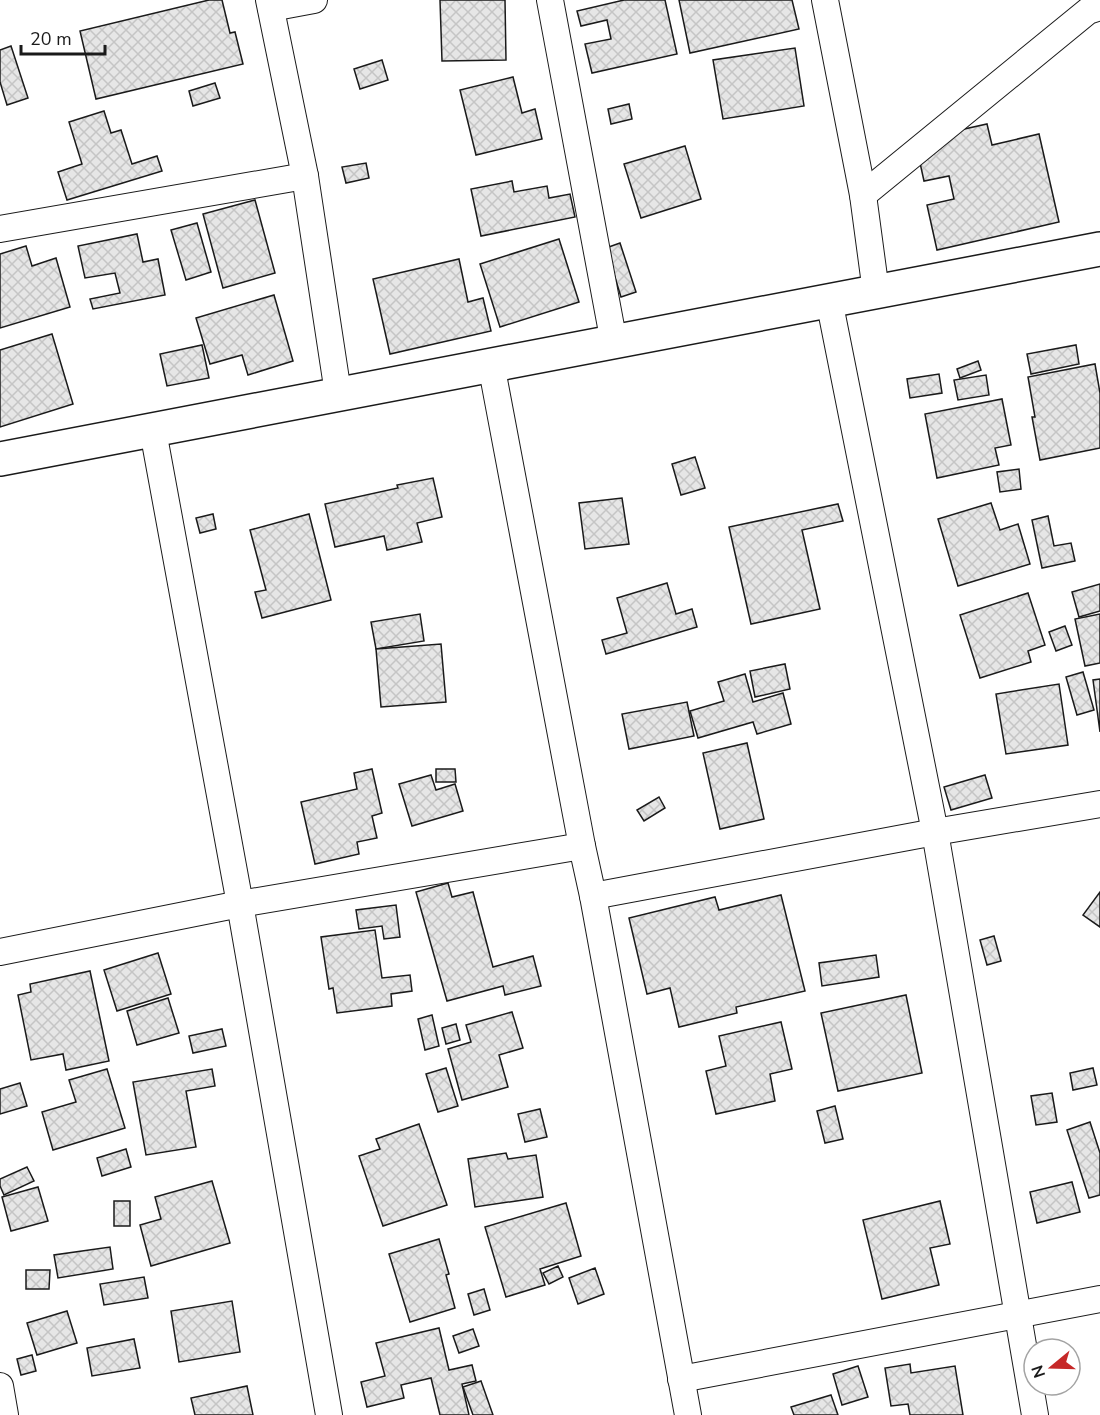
<svg xmlns="http://www.w3.org/2000/svg" width="1100" height="1415" font-family="'Nunito Sans',sans-serif">
  <style>
    .building { fill: url(#building-cross-hatch); stroke: #1a1a1a; stroke-width: 1.5 }
    .lines { fill: none; stroke-linecap: round; stroke-linejoin: round }
    .street-casing { stroke: #1a1a1a; stroke-width: 28 }
    .secondary-casing { stroke: #1a1a1a; stroke-width: 36 }
    .street { stroke: #fff; stroke-width: 26 }
    .secondary { stroke: #fff; stroke-width: 33 }
  </style>
  <defs>
    <pattern id="building-cross-hatch" width="8" height="8" patternUnits="userSpaceOnUse" patternTransform="scale(1.5)"><rect width="8" height="8" fill="#e6e6e6"/><path d="M0 0l8 8M0 8l8-8" fill="none" stroke="#c5c5c5"/></pattern>
  </defs>
  <rect width="100%" height="100%" fill="#fff"/>
  <!-- building -->
  <g class="building">
    <path d="M 209,0 L 222,0 L 230,33 L 235,32 L 243,64 L 96,99 L 80,31 Z"/>
    <path d="M 440,0 L 505,0 L 506,60 L 442,61 Z"/>
    <path d="M 624,0 L 665,0 L 677,54 L 592,73 L 585,44 L 611,39 L 607,20 L 581,26 L 577,11 Z"/>
    <path d="M 679,0 L 792,0 L 799,29 L 690,53 Z"/>
    <path d="M 11,46 L 28,98 L 7,105 L 0,82 L 0,50 Z"/>
    <path d="M 795,48 L 804,106 L 723,119 L 713,60 Z"/>
    <path d="M 382,60 L 388,80 L 360,89 L 354,69 Z"/>
    <path d="M 513,77 L 522,113 L 535,109 L 542,139 L 476,155 L 460,90 Z"/>
    <path d="M 215,83 L 220,98 L 193,106 L 189,91 Z"/>
    <path d="M 629,104 L 632,119 L 611,124 L 608,109 Z"/>
    <path d="M 104,111 L 111,133 L 121,130 L 132,164 L 157,156 L 162,171 L 67,200 L 58,172 L 82,164 L 69,122 Z"/>
    <path d="M 987,124 L 992,145 L 1039,134 L 1059,222 L 937,250 L 927,205 L 954,199 L 949,176 L 924,181 L 915,140 Z"/>
    <path d="M 685,146 L 701,199 L 641,218 L 624,164 Z"/>
    <path d="M 366,163 L 369,178 L 346,183 L 342,167 Z"/>
    <path d="M 512,181 L 514,192 L 547,186 L 549,198 L 570,194 L 575,217 L 481,236 L 471,189 Z"/>
    <path d="M 255,200 L 275,273 L 223,288 L 203,214 Z"/>
    <path d="M 197,223 L 211,272 L 186,280 L 171,230 Z"/>
    <path d="M 137,234 L 143,262 L 158,259 L 165,295 L 93,309 L 90,299 L 120,293 L 115,273 L 85,278 L 78,246 Z"/>
    <path d="M 559,239 L 579,302 L 500,327 L 480,264 Z"/>
    <path d="M 620,243 L 636,292 L 621,297 L 606,248 Z"/>
    <path d="M 26,246 L 32,266 L 56,258 L 70,307 L 0,328 L 0,254 Z"/>
    <path d="M 459,259 L 468,302 L 483,298 L 491,331 L 390,354 L 373,279 Z"/>
    <path d="M 274,295 L 293,361 L 248,375 L 242,355 L 210,364 L 196,318 Z"/>
    <path d="M 52,334 L 73,404 L 0,427 L 0,350 Z"/>
    <path d="M 202,345 L 209,378 L 167,386 L 160,354 Z"/>
    <path d="M 1076,345 L 1079,364 L 1031,374 L 1027,354 Z"/>
    <path d="M 978,361 L 981,370 L 960,378 L 957,369 Z"/>
    <path d="M 1095,364 L 1100,393 L 1100,448 L 1040,460 L 1032,417 L 1035,417 L 1028,377 Z"/>
    <path d="M 939,374 L 942,393 L 910,398 L 907,379 Z"/>
    <path d="M 986,375 L 989,395 L 958,400 L 954,380 Z"/>
    <path d="M 1002,399 L 1011,445 L 995,448 L 999,465 L 937,478 L 925,414 Z"/>
    <path d="M 695,457 L 705,488 L 681,495 L 672,464 Z"/>
    <path d="M 1019,469 L 1021,489 L 1000,492 L 997,472 Z"/>
    <path d="M 433,478 L 442,517 L 417,523 L 422,542 L 387,550 L 384,536 L 335,547 L 325,504 L 398,488 L 397,485 Z"/>
    <path d="M 622,498 L 629,544 L 585,549 L 579,503 Z"/>
    <path d="M 991,503 L 1000,530 L 1018,524 L 1030,564 L 958,586 L 938,519 Z"/>
    <path d="M 838,504 L 843,521 L 802,530 L 820,609 L 751,624 L 729,527 Z"/>
    <path d="M 213,514 L 216,529 L 200,533 L 196,518 Z"/>
    <path d="M 309,514 L 331,600 L 262,618 L 255,592 L 266,590 L 250,530 Z"/>
    <path d="M 1048,516 L 1054,546 L 1071,543 L 1075,561 L 1042,568 L 1032,520 Z"/>
    <path d="M 667,583 L 676,614 L 692,609 L 697,627 L 606,654 L 602,640 L 627,633 L 617,598 Z"/>
    <path d="M 1100,584 L 1100,611 L 1079,617 L 1072,592 Z"/>
    <path d="M 1028,593 L 1045,645 L 1028,651 L 1031,662 L 980,678 L 960,615 Z"/>
    <path d="M 420,614 L 424,641 L 376,649 L 371,622 Z"/>
    <path d="M 1100,614 L 1100,663 L 1085,666 L 1075,619 Z"/>
    <path d="M 1065,626 L 1072,645 L 1056,651 L 1049,632 Z"/>
    <path d="M 441,644 L 446,702 L 381,707 L 376,649 Z"/>
    <path d="M 785,664 L 790,689 L 755,697 L 750,671 Z"/>
    <path d="M 1083,672 L 1094,710 L 1077,715 L 1066,677 Z"/>
    <path d="M 745,674 L 753,702 L 783,693 L 791,724 L 757,734 L 753,722 L 698,738 L 690,711 L 724,701 L 718,682 Z"/>
    <path d="M 1100,679 L 1100,732 L 1093,680 Z"/>
    <path d="M 1059,684 L 1068,745 L 1006,754 L 996,694 Z"/>
    <path d="M 687,702 L 694,736 L 629,749 L 622,714 Z"/>
    <path d="M 747,743 L 764,819 L 720,829 L 703,753 Z"/>
    <path d="M 372,769 L 382,813 L 372,816 L 377,838 L 357,842 L 359,854 L 315,864 L 301,802 L 357,789 L 354,773 Z"/>
    <path d="M 436,769 L 455,769 L 456,782 L 436,782 Z"/>
    <path d="M 431,775 L 436,790 L 455,784 L 463,811 L 412,826 L 399,784 Z"/>
    <path d="M 985,775 L 992,798 L 951,810 L 944,787 Z"/>
    <path d="M 659,797 L 665,808 L 644,821 L 637,810 Z"/>
    <path d="M 448,883 L 452,897 L 473,892 L 493,967 L 533,956 L 541,986 L 505,995 L 503,986 L 447,1001 L 416,892 Z"/>
    <path d="M 1100,892 L 1100,927 L 1083,915 Z"/>
    <path d="M 781,895 L 805,991 L 736,1007 L 737,1013 L 679,1027 L 670,988 L 647,994 L 629,918 L 715,897 L 719,910 Z"/>
    <path d="M 396,905 L 400,937 L 384,939 L 382,926 L 359,929 L 356,910 Z"/>
    <path d="M 375,930 L 382,978 L 410,975 L 412,991 L 391,994 L 392,1006 L 337,1013 L 333,988 L 329,989 L 321,937 Z"/>
    <path d="M 994,936 L 1001,961 L 987,965 L 980,940 Z"/>
    <path d="M 158,953 L 171,994 L 117,1011 L 104,970 Z"/>
    <path d="M 876,955 L 879,977 L 822,986 L 819,963 Z"/>
    <path d="M 90,971 L 109,1061 L 66,1070 L 63,1054 L 31,1060 L 18,995 L 31,992 L 30,984 Z"/>
    <path d="M 906,995 L 922,1073 L 838,1091 L 821,1013 Z"/>
    <path d="M 168,998 L 179,1033 L 137,1045 L 127,1011 Z"/>
    <path d="M 512,1012 L 523,1048 L 499,1055 L 508,1087 L 462,1100 L 448,1049 L 471,1042 L 466,1025 Z"/>
    <path d="M 432,1015 L 439,1046 L 425,1050 L 418,1019 Z"/>
    <path d="M 781,1022 L 792,1069 L 770,1074 L 775,1101 L 716,1114 L 706,1071 L 726,1066 L 719,1036 Z"/>
    <path d="M 456,1024 L 460,1040 L 446,1044 L 442,1028 Z"/>
    <path d="M 222,1029 L 226,1046 L 193,1053 L 189,1036 Z"/>
    <path d="M 446,1068 L 458,1106 L 438,1112 L 426,1074 Z"/>
    <path d="M 1093,1068 L 1097,1085 L 1073,1090 L 1070,1073 Z"/>
    <path d="M 107,1069 L 125,1128 L 53,1150 L 42,1112 L 76,1102 L 69,1080 Z"/>
    <path d="M 212,1069 L 215,1086 L 186,1091 L 196,1147 L 146,1155 L 133,1082 Z"/>
    <path d="M 20,1083 L 27,1106 L 0,1114 L 0,1089 Z"/>
    <path d="M 1052,1093 L 1057,1122 L 1036,1125 L 1031,1096 Z"/>
    <path d="M 835,1106 L 843,1139 L 825,1143 L 817,1111 Z"/>
    <path d="M 540,1109 L 547,1137 L 525,1142 L 518,1114 Z"/>
    <path d="M 1090,1122 L 1100,1153 L 1100,1195 L 1089,1198 L 1067,1130 Z"/>
    <path d="M 419,1124 L 447,1205 L 383,1226 L 359,1156 L 380,1149 L 376,1139 Z"/>
    <path d="M 126,1149 L 131,1167 L 102,1176 L 97,1158 Z"/>
    <path d="M 506,1153 L 508,1159 L 536,1155 L 543,1197 L 475,1207 L 468,1159 Z"/>
    <path d="M 27,1167 L 34,1181 L 4,1195 L 0,1186 L 0,1179 Z"/>
    <path d="M 212,1181 L 230,1243 L 151,1266 L 140,1225 L 161,1219 L 155,1197 Z"/>
    <path d="M 1072,1182 L 1080,1212 L 1037,1223 L 1030,1192 Z"/>
    <path d="M 38,1187 L 48,1221 L 11,1231 L 2,1197 Z"/>
    <rect x="114" y="1201" width="16" height="25"/>
    <path d="M 940,1201 L 950,1244 L 930,1248 L 939,1285 L 882,1299 L 863,1220 Z"/>
    <path d="M 566,1203 L 581,1256 L 540,1269 L 545,1285 L 506,1297 L 485,1227 Z"/>
    <path d="M 439,1239 L 449,1274 L 446,1275 L 455,1308 L 410,1322 L 389,1254 Z"/>
    <path d="M 110,1247 L 113,1269 L 58,1278 L 54,1255 Z"/>
    <path d="M 558,1266 L 563,1277 L 549,1284 L 543,1273 Z"/>
    <path d="M 595,1268 L 604,1294 L 578,1304 L 569,1278 Z"/>
    <path d="M 26,1270 L 50,1270 L 49,1289 L 26,1289 Z"/>
    <path d="M 144,1277 L 148,1298 L 104,1305 L 100,1284 Z"/>
    <path d="M 484,1289 L 490,1310 L 474,1315 L 468,1294 Z"/>
    <path d="M 232,1301 L 240,1352 L 179,1362 L 171,1311 Z"/>
    <path d="M 67,1311 L 77,1343 L 37,1355 L 27,1323 Z"/>
    <path d="M 439,1328 L 449,1370 L 472,1365 L 476,1381 L 462,1384 L 469,1415 L 440,1415 L 431,1378 L 401,1385 L 404,1398 L 367,1407 L 361,1382 L 385,1376 L 376,1343 Z"/>
    <path d="M 473,1329 L 479,1346 L 459,1353 L 453,1336 Z"/>
    <path d="M 134,1339 L 140,1368 L 92,1376 L 87,1348 Z"/>
    <path d="M 32,1355 L 36,1371 L 21,1375 L 17,1359 Z"/>
    <path d="M 910,1364 L 911,1373 L 955,1366 L 963,1415 L 910,1415 L 908,1404 L 891,1406 L 885,1368 Z"/>
    <path d="M 858,1366 L 868,1397 L 842,1405 L 833,1374 Z"/>
    <path d="M 481,1381 L 493,1415 L 473,1415 L 463,1387 Z"/>
    <path d="M 247,1386 L 253,1415 L 195,1415 L 191,1398 Z"/>
    <path d="M 831,1395 L 838,1415 L 794,1415 L 791,1407 Z"/>
  </g>
  <g class="lines">
    <defs>
      <g id="street">
        <path d="M 269,0 L 305,176 L 338,393"/>
        <path d="M 550,0 L 614,343"/>
        <path d="M 825,0 L 863,195 L 876,292"/>
        <path d="M 271,8 L 314,0"/>
        <path d="M 863,195 L 1088,11 L 1100,7"/>
        <path d="M 0,229 L 305,176"/>
        <path d="M 829,300 L 935,832 L 1035,1415"/>
        <path d="M 491,364 L 582,846 L 593,896 L 688,1415"/>
        <path d="M 153,431 L 240,904 L 329,1415"/>
        <path d="M 593,896 L 935,832 L 1100,804"/>
        <path d="M 0,952 L 240,904 L 582,846"/>
        <path d="M 681,1379 L 1100,1299"/>
        <path d="M 0,1386 L 5,1415"/>
      </g>
      <path id="secondary" d="M 0,459 L 1100,249"/>
    </defs>
    <!-- street casing -->
    <use href="#street" class="street-casing"/>
    <!-- secondary casing -->
    <use href="#secondary" class="secondary-casing"/>
    <!-- street -->
    <use href="#street" class="street"/>
    <!-- secondary -->
    <use href="#secondary" class="secondary"/>
  </g>
  <!-- north arrow -->
  <g transform="translate(1052 1367) rotate(251)"><circle r="28" fill="#ffffff" stroke="#a3a3a3" stroke-width="1.5"/>
  <path d="M0-4.5L10 22L0 15L-10 22Z" fill="#c62828"/>
  <text y="-9" font-size="16" font-weight="bold" text-anchor="middle" fill="#1a1a1a">N</text>
  </g>
  <!-- scale -->
  <path d="M21 45v9h84v-9" fill="none" stroke="#1a1a1a" stroke-width="3"/>
  <text x="30" y="45" font-size="18" fill="#1a1a1a" stroke="#ffffff" stroke-width="4.5" paint-order="stroke">20 m</text>
</svg>
